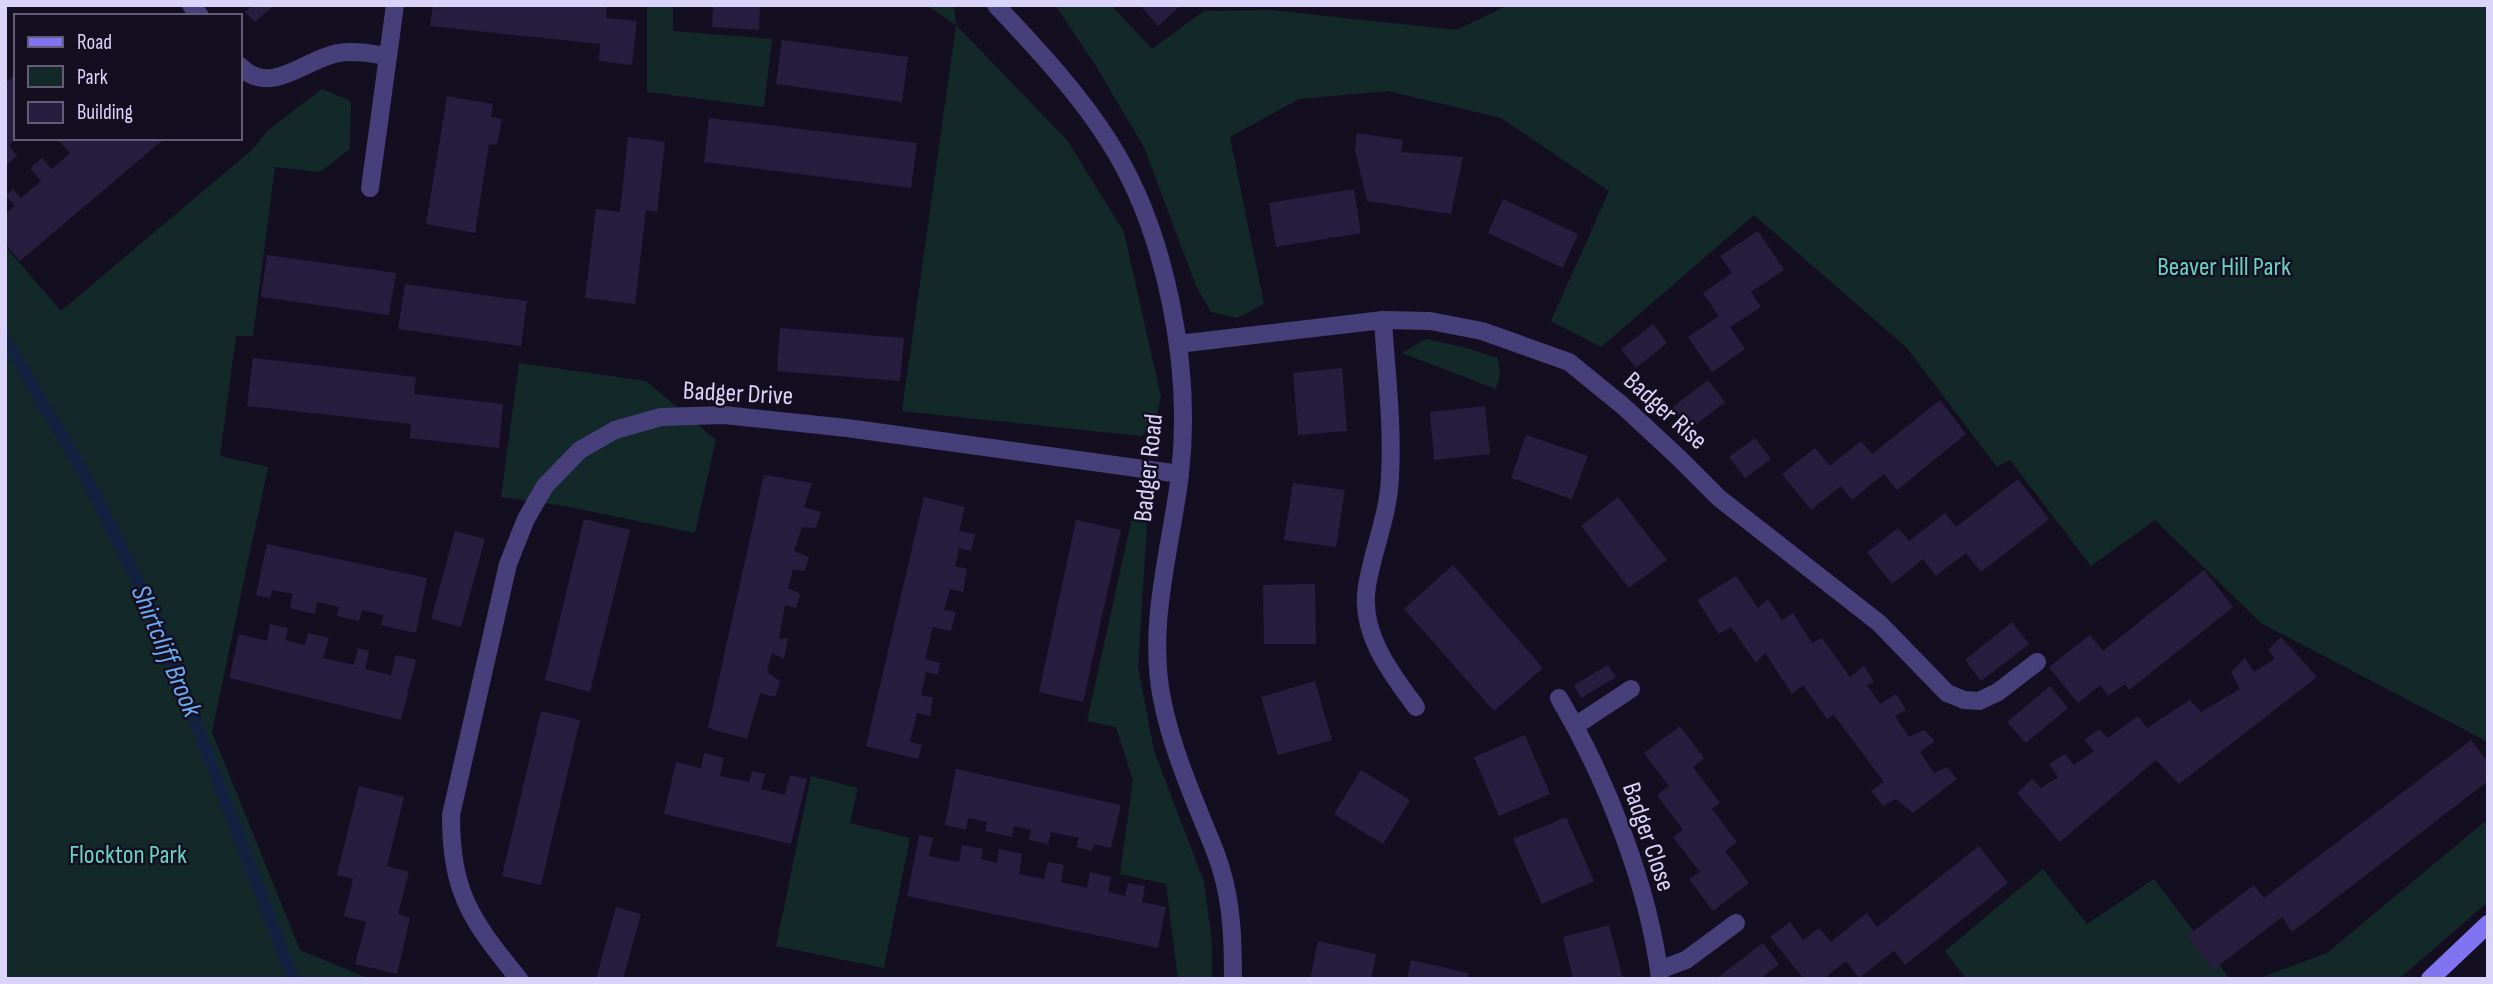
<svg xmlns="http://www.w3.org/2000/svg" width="2493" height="984" font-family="'Sofia Sans Condensed',sans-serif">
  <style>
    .green { fill: #132929 }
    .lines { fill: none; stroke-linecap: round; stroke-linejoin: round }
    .stream { stroke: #132141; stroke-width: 12 }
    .building { fill: #271e3f }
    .street { stroke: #463f7a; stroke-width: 18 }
    .secondary { stroke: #8074f0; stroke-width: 18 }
    .labels { text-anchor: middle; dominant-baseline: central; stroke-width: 5; stroke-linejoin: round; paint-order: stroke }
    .park-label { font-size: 26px; fill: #67d2bf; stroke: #130f20 }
    .street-label { font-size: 26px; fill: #dad3fa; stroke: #130f20 }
    .water-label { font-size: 28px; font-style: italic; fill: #6caaef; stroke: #130f20 }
  </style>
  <rect width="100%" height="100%" fill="#130f20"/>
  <!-- green -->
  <g class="green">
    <path d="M 647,5 L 673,5 L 673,31 L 772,39 L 764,107 L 647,92 Z"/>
    <path d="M 926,5 L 954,5 L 956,25 L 1067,140 L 1124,232 L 1161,397 L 1155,424 L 1141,436 L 902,411 L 956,25 Z"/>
    <path d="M 1055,5 L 1111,5 L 1152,49 L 1204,11 L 1272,10 L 1456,30 L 1509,5 L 2488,5 L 2488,742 L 2261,623 L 2155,520 L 2091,566 L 2010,460 L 1997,467 L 1906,347 L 1754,215 L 1601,347 L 1551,321 L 1609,191 L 1501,118 L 1388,91 L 1299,99 L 1230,137 L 1264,304 L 1237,318 L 1211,312 L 1196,286 L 1144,147 L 1094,63 Z"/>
    <path d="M 322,89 L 351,101 L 350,149 L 320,172 L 275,167 L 253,336 L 236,336 L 220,456 L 268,467 L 212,732 L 300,950 L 370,979 L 5,979 L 5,246 L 61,311 L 253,149 L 268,130 Z"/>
    <path d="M 1426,339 L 1463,347 L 1498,358 L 1500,375 L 1496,389 L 1402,353 Z"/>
    <path d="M 519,363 L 646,381 L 716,440 L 695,533 L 565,506 L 501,497 Z"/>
    <path d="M 1132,518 L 1147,524 L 1138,667 L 1154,751 L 1204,882 L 1212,942 L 1212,979 L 1178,979 L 1166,884 L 1120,874 L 1133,780 L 1116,727 L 1087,721 Z"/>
    <path d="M 811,776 L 858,788 L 850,823 L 910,838 L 884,968 L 776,946 Z"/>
    <path d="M 2488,819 L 2488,902 L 2399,979 L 2257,979 L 2327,953 Z"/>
    <path d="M 2043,869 L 2087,924 L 2154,879 L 2230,979 L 1966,979 L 1945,951 Z"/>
  </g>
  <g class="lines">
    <!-- stream -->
    <path class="stream" d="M 5,338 L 87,479 L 157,620 L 293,979"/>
  </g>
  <!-- building -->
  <g class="building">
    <path d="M 253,5 L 274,5 L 255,22 L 245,12 Z"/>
    <path d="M 433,5 L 607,5 L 606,18 L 637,21 L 632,65 L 599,61 L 600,44 L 430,26 Z"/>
    <path d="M 713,5 L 760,5 L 759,30 L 712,27 Z"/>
    <path d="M 1140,5 L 1181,5 L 1158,26 Z"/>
    <path d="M 782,40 L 908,57 L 902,102 L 776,84 Z"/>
    <path d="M 16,74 L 16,139 L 9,145 L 17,156 L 5,166 L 5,83 Z"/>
    <path d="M 447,96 L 493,104 L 491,117 L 502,119 L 497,145 L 489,144 L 475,233 L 426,224 Z"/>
    <path d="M 709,118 L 917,143 L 911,188 L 704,162 Z"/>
    <path d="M 1357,133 L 1403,140 L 1401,152 L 1463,157 L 1451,214 L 1367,201 L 1355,150 Z"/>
    <path d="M 628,137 L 665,142 L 657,212 L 646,210 L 635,304 L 585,298 L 596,209 L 620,212 Z"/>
    <path d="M 63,138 L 165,138 L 20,261 L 5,244 L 5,215 L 15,206 L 6,195 L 13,189 L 21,198 L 41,181 L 30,168 L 42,158 L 52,169 L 70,153 L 59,141 Z"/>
    <path d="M 1354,189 L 1361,233 L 1276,247 L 1269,203 Z"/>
    <path d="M 1503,199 L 1578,234 L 1563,268 L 1488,233 Z"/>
    <path d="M 1758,231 L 1784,270 L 1751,292 L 1761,307 L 1730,327 L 1745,349 L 1712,372 L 1688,337 L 1719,316 L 1703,293 L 1732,273 L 1720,256 Z"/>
    <path d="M 267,255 L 396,273 L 389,315 L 261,297 Z"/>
    <path d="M 405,284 L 527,301 L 521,346 L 398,329 Z"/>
    <path d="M 1653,324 L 1667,343 L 1636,368 L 1621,349 Z"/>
    <path d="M 780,328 L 904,338 L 900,381 L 777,371 Z"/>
    <path d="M 253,358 L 416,377 L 414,394 L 503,404 L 499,448 L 410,438 L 411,424 L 247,406 Z"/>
    <path d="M 1342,368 L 1347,431 L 1298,435 L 1293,373 Z"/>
    <path d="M 1708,380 L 1725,402 L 1690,429 L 1673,407 Z"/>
    <path d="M 1940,400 L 1966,434 L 1897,490 L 1884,474 L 1852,500 L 1841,486 L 1811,510 L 1782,474 L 1815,448 L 1830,466 L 1861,441 L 1872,454 Z"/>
    <path d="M 1485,406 L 1490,454 L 1434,460 L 1430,412 Z"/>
    <path d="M 1526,435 L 1588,456 L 1572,499 L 1511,478 Z"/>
    <path d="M 1755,438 L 1771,459 L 1745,478 L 1729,457 Z"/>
    <path d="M 764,475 L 812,483 L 804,507 L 821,512 L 816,528 L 802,527 L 794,551 L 809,557 L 805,571 L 793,569 L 788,588 L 800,594 L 796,608 L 785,605 L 779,639 L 788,638 L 784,659 L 772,653 L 767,672 L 780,681 L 775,697 L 760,693 L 747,739 L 708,728 Z"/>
    <path d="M 2018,479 L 2049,519 L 1981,572 L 1966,553 L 1936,576 L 1923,559 L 1892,584 L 1867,552 L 1898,528 L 1909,541 L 1945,513 L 1956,527 Z"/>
    <path d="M 1293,483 L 1345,490 L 1336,547 L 1284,540 Z"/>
    <path d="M 924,497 L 965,507 L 959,531 L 975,534 L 971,551 L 959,548 L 955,566 L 967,569 L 963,592 L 950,589 L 944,610 L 956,612 L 951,631 L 933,627 L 925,659 L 940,663 L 938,675 L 926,672 L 921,695 L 933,698 L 930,716 L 917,713 L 910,742 L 922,745 L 918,759 L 866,746 Z"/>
    <path d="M 1618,497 L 1667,560 L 1629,588 L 1581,526 Z"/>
    <path d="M 584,519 L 630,530 L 590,692 L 545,680 Z"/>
    <path d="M 1076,520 L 1121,530 L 1083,702 L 1039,692 Z"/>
    <path d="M 455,531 L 485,539 L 461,627 L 431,619 Z"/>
    <path d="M 267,544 L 427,578 L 416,633 L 381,625 L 383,615 L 362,610 L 359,621 L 337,616 L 339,607 L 317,602 L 315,614 L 290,608 L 293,594 L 272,590 L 270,598 L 256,595 Z"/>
    <path d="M 1453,565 L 1543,668 L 1494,711 L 1404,609 Z"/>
    <path d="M 2204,570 L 2233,607 L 2129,690 L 2125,684 L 2108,696 L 2100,685 L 2078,703 L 2049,667 L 2090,635 L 2103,651 Z"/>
    <path d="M 1736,576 L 1758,608 L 1768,599 L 1782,620 L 1793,613 L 1812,643 L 1822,638 L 1850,677 L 1864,666 L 1874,682 L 1867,685 L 1880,704 L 1896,694 L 1906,710 L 1895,716 L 1909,737 L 1924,730 L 1935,741 L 1920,752 L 1934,773 L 1947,767 L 1957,779 L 1913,813 L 1896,799 L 1883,806 L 1871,791 L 1884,782 L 1834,715 L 1827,719 L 1803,685 L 1792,694 L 1765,653 L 1756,663 L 1731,627 L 1719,634 L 1697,600 Z"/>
    <path d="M 1315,584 L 1316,644 L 1264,644 L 1263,585 Z"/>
    <path d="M 2012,622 L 2029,644 L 1981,681 L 1965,660 Z"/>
    <path d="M 270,624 L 288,628 L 285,640 L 305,645 L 308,633 L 329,638 L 323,658 L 354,665 L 358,648 L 369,651 L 365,669 L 391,675 L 396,655 L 416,660 L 401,720 L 229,678 L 239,634 L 267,641 Z"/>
    <path d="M 2281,637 L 2317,677 L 2179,784 L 2156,760 L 2060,842 L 2017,793 L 2032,779 L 2041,788 L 2058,777 L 2049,764 L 2065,754 L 2074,765 L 2094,751 L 2084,740 L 2099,729 L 2108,738 L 2138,716 L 2147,728 L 2190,700 L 2201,712 L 2240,689 L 2231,672 L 2245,658 L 2254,672 L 2275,659 L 2268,650 Z"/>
    <path d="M 1608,665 L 1616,677 L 1581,698 L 1574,685 Z"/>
    <path d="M 1315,681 L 1332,740 L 1278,755 L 1261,697 Z"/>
    <path d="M 2050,686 L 2068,708 L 2026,743 L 2007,722 Z"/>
    <path d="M 541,711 L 580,720 L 541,885 L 502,876 Z"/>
    <path d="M 1680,726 L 1704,758 L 1693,767 L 1720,803 L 1712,809 L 1737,842 L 1725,851 L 1749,883 L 1713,911 L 1689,879 L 1700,872 L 1673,837 L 1683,830 L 1657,795 L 1669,786 L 1644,753 Z"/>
    <path d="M 1525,735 L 1550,794 L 1499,816 L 1474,757 Z"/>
    <path d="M 2471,740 L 2488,762 L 2488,781 L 2292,932 L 2282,917 L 2213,970 L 2187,936 L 2254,885 L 2264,898 Z"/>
    <path d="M 704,753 L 724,758 L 720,776 L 749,782 L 752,771 L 765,774 L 761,789 L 785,795 L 790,775 L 807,779 L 791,844 L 664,814 L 676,762 L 701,768 Z"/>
    <path d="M 956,769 L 1121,805 L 1111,848 L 1094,844 L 1092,851 L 1076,847 L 1079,838 L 1051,832 L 1048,844 L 1029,840 L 1031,830 L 1014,826 L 1012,837 L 985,831 L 987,822 L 968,818 L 966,830 L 945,825 Z"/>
    <path d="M 1361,770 L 1410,800 L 1383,844 L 1334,814 Z"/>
    <path d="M 359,786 L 404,797 L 387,866 L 409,872 L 398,914 L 410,918 L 397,974 L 355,964 L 366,922 L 344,916 L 353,879 L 337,875 Z"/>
    <path d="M 1566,817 L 1594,881 L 1542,904 L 1513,839 Z"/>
    <path d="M 919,835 L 933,838 L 929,856 L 959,862 L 962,845 L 983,849 L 981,859 L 997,863 L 999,849 L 1022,854 L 1019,874 L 1044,879 L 1048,862 L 1064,865 L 1061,882 L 1087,888 L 1090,872 L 1111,877 L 1108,892 L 1125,896 L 1128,883 L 1145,886 L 1142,902 L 1166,907 L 1158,948 L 907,896 Z"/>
    <path d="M 1979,846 L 2008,883 L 1905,965 L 1894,951 L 1859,978 L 1846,961 L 1823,979 L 1804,979 L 1770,937 L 1790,922 L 1803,940 L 1819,928 L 1831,942 L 1867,913 L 1877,927 Z"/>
    <path d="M 616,907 L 641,914 L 623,979 L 596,979 Z"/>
    <path d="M 1609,925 L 1623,979 L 1573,979 L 1563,937 Z"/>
    <path d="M 1318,941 L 1376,954 L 1371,979 L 1310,979 Z"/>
    <path d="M 1763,943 L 1779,964 L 1760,979 L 1716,979 Z"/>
    <path d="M 1411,960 L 1468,973 L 1467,979 L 1407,979 Z"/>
  </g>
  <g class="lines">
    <!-- street -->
    <g class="street">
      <path d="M 191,5 L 200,16"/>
      <path d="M 996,5 C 1037,49 1078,92 1110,143 C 1167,233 1192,369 1180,474 C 1171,549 1147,623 1162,699 C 1170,741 1188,785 1204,824 C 1210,839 1217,854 1221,869 C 1232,904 1233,942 1233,979"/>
      <path d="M 240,66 C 270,98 306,58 339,53 C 354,50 372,54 388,56"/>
      <path d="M 370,188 L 395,5"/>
      <path d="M 1383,320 C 1386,372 1393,423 1390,476 C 1389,514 1373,549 1367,586 C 1359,632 1390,672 1416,707"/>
      <path d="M 1178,344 L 1383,320 L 1430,321 L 1482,331 L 1569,362 L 1623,406 L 1678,457 L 1719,498 L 1879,623 L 1947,693 L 1964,700 L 1979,701 L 1998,692 L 2037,662"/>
      <path d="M 1559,698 C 1606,778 1649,886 1660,979"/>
      <path d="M 1575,726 L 1631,689"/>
      <path d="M 1659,970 L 1686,960 L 1736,923"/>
      <path d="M 519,979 C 471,920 451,893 451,815 L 508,564 L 526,519 L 545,486 L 580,450 L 615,430 L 661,417 L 724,415 L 847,428 L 1180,474"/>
    </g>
    <!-- secondary -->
    <path class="secondary" d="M 2430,979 L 2488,924"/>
  </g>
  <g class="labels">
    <!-- park labels -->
    <g class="park-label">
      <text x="2224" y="267">Beaver Hill Park</text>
      <text x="128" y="855">Flockton Park</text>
    </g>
    <!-- street labels -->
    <g class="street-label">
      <text transform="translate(738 394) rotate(3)">Badger Drive</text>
      <text transform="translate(1665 411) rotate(42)">Badger Rise</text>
      <text transform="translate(1149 468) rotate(-84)">Badger Road</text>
      <text transform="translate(1648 837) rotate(71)">Badger Close</text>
    </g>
    <!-- water labels -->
    <g class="water-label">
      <text transform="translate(166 651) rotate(67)">Shirtcliff Brook</text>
    </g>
  </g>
  <!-- border -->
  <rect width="2493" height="984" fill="none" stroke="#dad3fa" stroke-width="14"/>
  <!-- legend -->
  <rect x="14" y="14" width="228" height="126" fill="#130f20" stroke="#635d77" stroke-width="2"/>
  <rect x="28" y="37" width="35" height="10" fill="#8074f0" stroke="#635d77" stroke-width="2"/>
  <text x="77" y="49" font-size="21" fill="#dad3fa">Road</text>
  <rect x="28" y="66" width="35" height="21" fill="#132929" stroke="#635d77" stroke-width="2"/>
  <text x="77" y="84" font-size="21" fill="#dad3fa">Park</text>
  <rect x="28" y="102" width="35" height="21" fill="#271e3f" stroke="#635d77" stroke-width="2"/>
  <text x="77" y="119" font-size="21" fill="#dad3fa">Building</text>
</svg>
